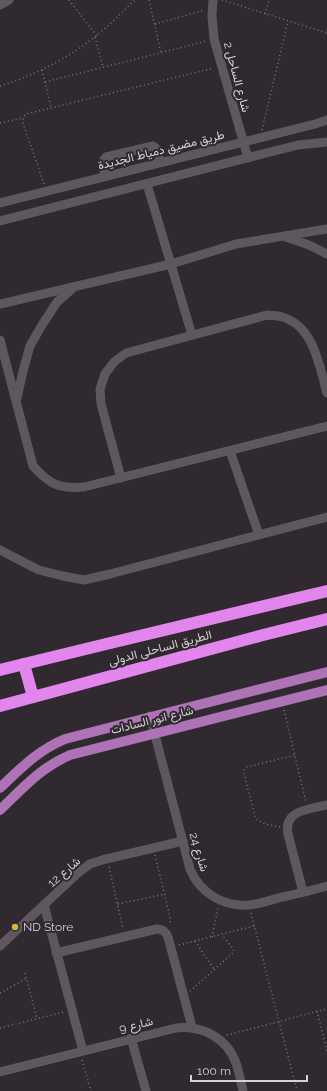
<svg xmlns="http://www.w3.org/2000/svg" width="327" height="1091" font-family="Raleway,Vazirmatn,sans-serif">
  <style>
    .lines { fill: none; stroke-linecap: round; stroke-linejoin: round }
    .path { stroke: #7b757c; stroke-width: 1.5; stroke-dasharray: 1 3; stroke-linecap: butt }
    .minor { stroke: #5e575f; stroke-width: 9 }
    .major { stroke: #ad73b4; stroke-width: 10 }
    .highway { stroke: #e286ed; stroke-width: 12 }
    .poi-dot { fill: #d8b434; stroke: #302930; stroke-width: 1.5 }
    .labels { text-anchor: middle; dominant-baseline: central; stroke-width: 4; stroke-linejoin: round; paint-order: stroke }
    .street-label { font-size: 12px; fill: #d6d2d7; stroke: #302930 }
    .poi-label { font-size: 12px; fill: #d6d2d7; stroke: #302930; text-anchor: start }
  </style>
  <rect width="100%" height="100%" fill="#302930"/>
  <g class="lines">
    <!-- path -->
    <g class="path">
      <path d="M 69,0 L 97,36"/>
      <path d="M 149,0 L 161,53"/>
      <path d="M 222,0 L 327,33"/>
      <path d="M 265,14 L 269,0"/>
      <path d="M 155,24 L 205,10"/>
      <path d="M 95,37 L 103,67"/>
      <path d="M 42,70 L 51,107"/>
      <path d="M 45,82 L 207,41"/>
      <path d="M 0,86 C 35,75 67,59 96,36 C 110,25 122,12 135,0"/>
      <path d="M 0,123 L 23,118"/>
      <path d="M 262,130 L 288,21"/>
      <path d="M 44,184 L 23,123 L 23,118 L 26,114 L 214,68"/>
      <path d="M 284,710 L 306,802"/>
      <path d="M 280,827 L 265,824 L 256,819 L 244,774 L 244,770 L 247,767 L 295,755"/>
      <path d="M 155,855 L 170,917 L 170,925"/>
      <path d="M 109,867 L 123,929"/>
      <path d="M 118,904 L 165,894"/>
      <path d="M 251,913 L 297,1091"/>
      <path d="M 212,937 L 218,908"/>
      <path d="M 195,941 L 214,969"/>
      <path d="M 179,945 L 254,926"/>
      <path d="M 25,973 L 37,1018"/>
      <path d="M 190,991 L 234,952 L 233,949 L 222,935"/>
      <path d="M 0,993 L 27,978"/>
      <path d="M 317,1011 L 327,1051"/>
      <path d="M 0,1028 L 64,1012"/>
      <path d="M 227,1035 L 327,1009"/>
      <path d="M 82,1060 L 91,1091"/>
    </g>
    <!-- minor -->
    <g class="minor">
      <path d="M 213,0 L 212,16 L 214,39 L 248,158"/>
      <path d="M 0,5 L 9,0"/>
      <path d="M 106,176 C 103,169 100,163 106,157 L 153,146 L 157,149 L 160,162"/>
      <path d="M 147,184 L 192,335"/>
      <path d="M 0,203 L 315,124 L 327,120"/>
      <path d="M 0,221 L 298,145 L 327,142"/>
      <path d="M 286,237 L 309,245 L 327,254"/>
      <path d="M 0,304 L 171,264 L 236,244 L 327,229"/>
      <path d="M 0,340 L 33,466 C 50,485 60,489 84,487 L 327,426"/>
      <path d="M 17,398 L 23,371 L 30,346 L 42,325 L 57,302 L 73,288"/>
      <path d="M 230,451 L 259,535"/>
      <path d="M 121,478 L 101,404 L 100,389 L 105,374 L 114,362 L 126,353 L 267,315 C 272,316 277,315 282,317 C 314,326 319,365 327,393"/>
      <path d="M 0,550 L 27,564 L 39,570 L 63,576 L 84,580 L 110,574 L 327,517"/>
      <path d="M 150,716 L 190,869 C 200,893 223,907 249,905 C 260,904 271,900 282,897 C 297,894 312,890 327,886"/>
      <path d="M 303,892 L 288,834 C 283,810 310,809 327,805"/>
      <path d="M 44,905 L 83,1051"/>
      <path d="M 0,946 L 79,872 L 90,864 L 102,860 L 183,841"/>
      <path d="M 56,953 L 157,929 C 163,929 166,932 168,937 L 192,1027"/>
      <path d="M 131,1038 L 146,1091"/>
      <path d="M 0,1072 L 176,1028 C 202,1025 227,1038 236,1063 C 239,1072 241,1082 243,1091"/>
    </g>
    <!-- major -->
    <g class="major">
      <path d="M 0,788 C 22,767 37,751 65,739 L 327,672"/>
      <path d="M 0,810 C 23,788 40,768 70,755 L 327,690"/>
    </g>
    <!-- highway -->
    <g class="highway">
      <path d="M 24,664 L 33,697"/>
      <path d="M 0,670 L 102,645 L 327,591"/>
      <path d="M 0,706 L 263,635 L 327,619"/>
    </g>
  </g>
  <!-- markers -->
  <circle class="poi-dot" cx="15" cy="927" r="4"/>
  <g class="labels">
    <!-- street labels -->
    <g class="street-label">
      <text transform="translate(237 77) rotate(75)">شارع الساحل 2</text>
      <text transform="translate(161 150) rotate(-14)">طريق مضيق دمياط الجديدة</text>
      <text transform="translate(160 648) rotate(-15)">الطريق الساحلى الدولى</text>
      <text transform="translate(152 720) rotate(-14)">شارع انور السادات</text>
      <text transform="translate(199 852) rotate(73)">شارع 24</text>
      <text transform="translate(64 872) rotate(-41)">شارع 12</text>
      <text transform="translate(136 1025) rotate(-14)">شارع 9</text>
    </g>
    <!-- poi labels -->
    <g class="poi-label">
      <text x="23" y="927">ND Store</text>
    </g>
  </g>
  <!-- scale -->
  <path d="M191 1075v6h116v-6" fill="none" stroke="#d6d2d7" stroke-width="2"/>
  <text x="197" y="1075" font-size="12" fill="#d6d2d7" stroke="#302930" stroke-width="3" paint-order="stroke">100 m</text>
</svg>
